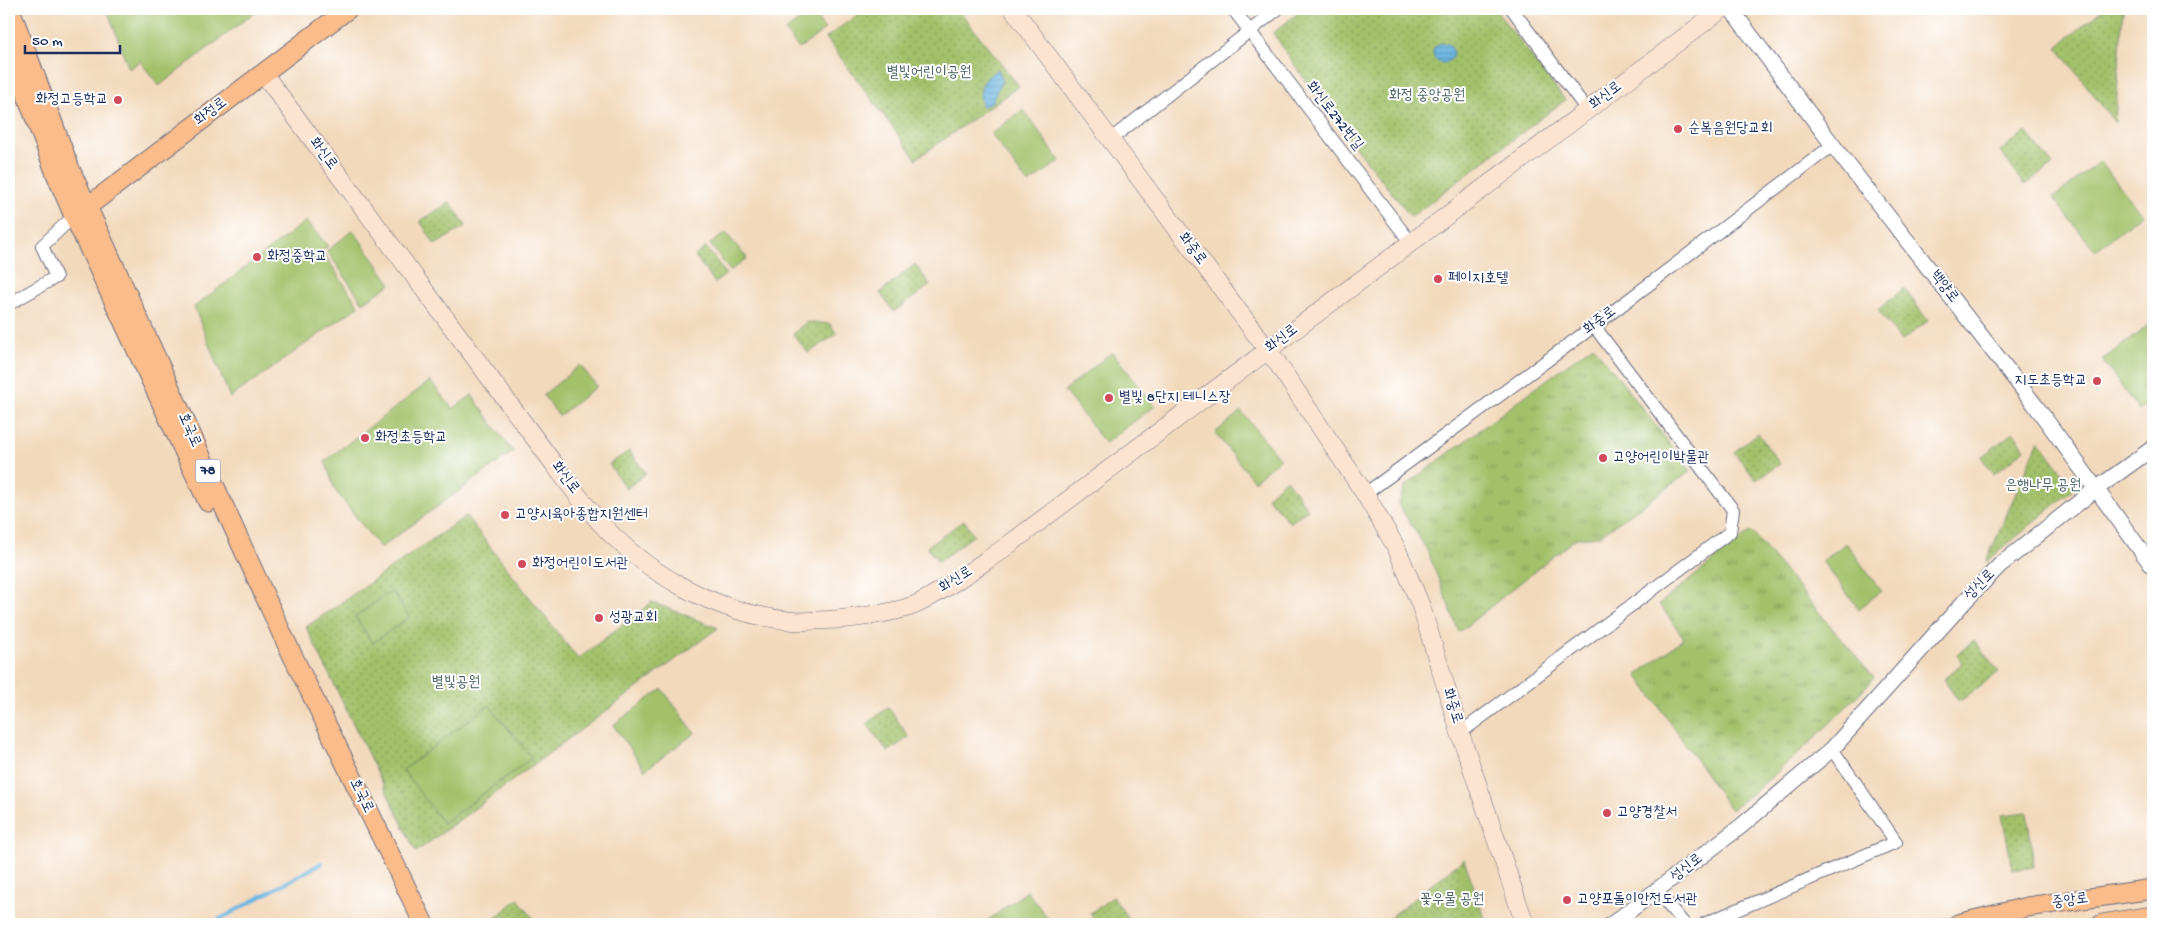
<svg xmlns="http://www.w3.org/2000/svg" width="2162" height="933" font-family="'Gochi Hand','Poor Story',sans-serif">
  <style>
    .grass { fill: url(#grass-tufts); stroke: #5e7864 }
    .park { fill: url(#park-dots); stroke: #5e7864 }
    .pitch { fill: #a2c169; stroke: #5e7864 }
    .water { fill: url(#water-rules); stroke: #4272a0 }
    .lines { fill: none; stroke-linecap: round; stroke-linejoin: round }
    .stream { stroke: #68b5e1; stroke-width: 4 }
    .minor-casing { stroke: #676a7f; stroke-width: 14 }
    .tertiary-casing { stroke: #676a7f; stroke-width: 17 }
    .secondary-casing { stroke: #676a7f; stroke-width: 19 }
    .primary-casing { stroke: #676a7f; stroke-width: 21 }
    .minor { stroke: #fff; stroke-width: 12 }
    .tertiary { stroke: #fff; stroke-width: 15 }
    .secondary { stroke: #fde4d0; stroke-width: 18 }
    .primary { stroke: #f9bc8a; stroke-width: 19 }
    .poi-dot { fill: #d1495b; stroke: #fff; stroke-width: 2 }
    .labels { text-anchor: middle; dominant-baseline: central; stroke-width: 4; stroke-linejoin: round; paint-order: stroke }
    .shield { fill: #fff; stroke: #5f6d8e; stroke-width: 1 }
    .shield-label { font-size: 14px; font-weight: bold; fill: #1b2f5e }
    .park-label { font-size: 15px; fill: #4a6262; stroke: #fff }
    .street-label { font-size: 15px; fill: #1b2f5e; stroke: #fff }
    .poi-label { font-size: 15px; fill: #1b2f5e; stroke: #fff; text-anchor: start }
  </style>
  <defs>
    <pattern id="grass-tufts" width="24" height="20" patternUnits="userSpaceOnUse" patternTransform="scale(1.25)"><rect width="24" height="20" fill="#a2c169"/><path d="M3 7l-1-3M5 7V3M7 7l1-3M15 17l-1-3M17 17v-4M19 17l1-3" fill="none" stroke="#839d5a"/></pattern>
    <pattern id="park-dots" width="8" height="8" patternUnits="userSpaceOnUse" patternTransform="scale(1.25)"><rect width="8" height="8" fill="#a2c169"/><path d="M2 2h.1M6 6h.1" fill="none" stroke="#839d5a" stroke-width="1.8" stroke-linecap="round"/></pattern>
    <pattern id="water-rules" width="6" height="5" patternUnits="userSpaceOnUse" patternTransform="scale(1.25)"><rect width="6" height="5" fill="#68b5e1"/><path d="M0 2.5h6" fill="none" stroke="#5594ba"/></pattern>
  </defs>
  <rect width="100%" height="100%" fill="#fff"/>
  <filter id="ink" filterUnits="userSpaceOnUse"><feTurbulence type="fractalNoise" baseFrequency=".02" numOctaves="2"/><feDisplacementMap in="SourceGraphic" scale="10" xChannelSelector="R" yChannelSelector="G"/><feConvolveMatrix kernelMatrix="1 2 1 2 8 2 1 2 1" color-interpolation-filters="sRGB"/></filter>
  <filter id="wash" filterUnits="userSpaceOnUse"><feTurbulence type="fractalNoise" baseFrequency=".0096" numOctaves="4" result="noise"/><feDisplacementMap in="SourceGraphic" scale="20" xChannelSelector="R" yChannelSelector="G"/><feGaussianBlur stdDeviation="1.12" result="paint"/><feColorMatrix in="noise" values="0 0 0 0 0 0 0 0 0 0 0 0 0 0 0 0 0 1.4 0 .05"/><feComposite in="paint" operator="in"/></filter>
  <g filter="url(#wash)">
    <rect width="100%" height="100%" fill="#f3d9bc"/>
    <!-- grass -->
    <g class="grass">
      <path d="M 1593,345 L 1691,471 L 1599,536 L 1576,538 L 1459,632 L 1427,550 L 1398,504 L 1406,485 Z"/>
      <path d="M 1751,531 L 1874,678 C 1827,728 1785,768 1731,810 L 1637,675 L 1684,638 L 1659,604 Z"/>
    </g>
    <!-- park -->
    <g class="park">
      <path d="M 865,9 L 958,9 L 1019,86 L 916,159 L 826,38 Z"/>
      <path d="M 1303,9 L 1495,9 L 1565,100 L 1411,217 L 1325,109 L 1273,33 Z"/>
      <path d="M 2103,9 L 2123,9 L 2115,123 L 2057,47 Z"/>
      <path d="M 2026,132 L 2053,165 L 2024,185 L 2000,151 Z"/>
      <path d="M 450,202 L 466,226 L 435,245 L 420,221 Z"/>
      <path d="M 706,247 L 726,274 L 715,283 L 695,256 Z"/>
      <path d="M 915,264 L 930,285 L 894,312 L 880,293 Z"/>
      <path d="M 1904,288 L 1928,321 L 1901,341 L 1878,310 Z"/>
      <path d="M 806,322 L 830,324 L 837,334 L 808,353 L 793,334 Z"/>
      <path d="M 2014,432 L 2025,449 L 1994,474 L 1981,457 Z"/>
      <path d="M 1758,433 L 1780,464 L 1756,480 L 1734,452 Z"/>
      <path d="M 2039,440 L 2074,489 L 1986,562 Z"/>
      <path d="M 629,451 L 646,473 L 626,489 L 609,464 Z"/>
      <path d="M 1286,479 L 1308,509 L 1290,523 L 1267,497 Z"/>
      <path d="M 466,516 L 578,659 L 652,602 L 718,628 L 416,852 L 306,627 Z"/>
      <path d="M 964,520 L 974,535 L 938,562 L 927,547 Z"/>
      <path d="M 1974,640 L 1999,672 L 1959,702 L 1944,679 L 1962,663 L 1957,655 Z"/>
      <path d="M 888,707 L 909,737 L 888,752 L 867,724 Z"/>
      <path d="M 2027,812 L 2034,867 L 2013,870 L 2002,815 Z"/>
      <path d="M 1464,859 L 1487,924 L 1382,924 Z"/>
      <path d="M 1113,897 L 1132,924 L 1099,924 L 1090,913 Z"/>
      <path d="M 518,899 L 538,924 L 498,924 L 494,919 Z"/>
    </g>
    <!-- pitch -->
    <g class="pitch">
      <path d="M 107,9 L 259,9 L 159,86 L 140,61 L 129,69 Z"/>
      <path d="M 811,12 L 825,29 L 799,49 L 785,31 Z"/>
      <path d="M 1023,109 L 1060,161 L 1028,184 L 991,134 Z"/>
      <path d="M 2100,161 L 2142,214 L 2095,251 L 2053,198 Z"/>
      <path d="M 306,221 L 328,246 L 322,251 L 359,306 L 230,398 L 194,307 Z"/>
      <path d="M 353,230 L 391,284 L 363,303 L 327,251 Z"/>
      <path d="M 726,233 L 747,258 L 730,271 L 710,244 Z"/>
      <path d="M 2153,322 L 2153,400 L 2139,411 L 2102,360 Z"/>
      <path d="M 1112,352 L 1155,406 L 1105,443 L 1064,391 Z"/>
      <path d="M 580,365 L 597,386 L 559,416 L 543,395 Z"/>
      <path d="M 430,381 L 453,409 L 472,395 L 513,452 L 380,548 L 335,490 L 325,461 Z"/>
      <path d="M 1241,411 L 1280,459 L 1254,481 L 1215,433 Z"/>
      <path d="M 1846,543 L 1881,591 L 1859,609 L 1822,561 Z"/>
      <path d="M 392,591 L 409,617 L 373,643 L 355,617 Z"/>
      <path d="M 662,689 L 695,733 L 645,770 L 613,725 Z"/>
      <path d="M 489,705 L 532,758 L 443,823 L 403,770 Z"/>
      <path d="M 1027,891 L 1052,924 L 983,924 Z"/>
    </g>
    <!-- water -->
    <g class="water">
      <circle cx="1443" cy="53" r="10"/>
      <path d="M 998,69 L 1002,80 L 992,101 L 983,107 C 976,90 983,79 998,69 Z"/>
    </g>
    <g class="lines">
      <!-- stream -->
      <path class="stream" d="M 211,924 L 322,863"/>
    </g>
  </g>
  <g filter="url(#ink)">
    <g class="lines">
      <defs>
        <g id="minor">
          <path d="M 1233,9 L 1411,243"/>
          <path d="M 1512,9 L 1587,110"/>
          <path d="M 1111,139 L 1278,9"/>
          <path d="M 9,304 L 56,277 L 42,246 L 74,216"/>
          <path d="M 1365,494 L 1594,326 L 1833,145"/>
          <path d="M 1460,733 L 1730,532 L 1733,510 L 1594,326"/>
          <path d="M 1657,891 L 1684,924"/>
          <path d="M 1704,924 L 1896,842 L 1832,749"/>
        </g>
        <g id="tertiary">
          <path d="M 1731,9 L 1838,152 L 2035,405 L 2153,567"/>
          <path d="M 1612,924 L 1740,827 L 1832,749 L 1964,602 L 2000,565 L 2096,489 L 2153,448"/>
        </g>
        <g id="secondary">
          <path d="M 1013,9 L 1278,364 L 1365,494 L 1396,547 L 1421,606 L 1460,733 L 1525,924"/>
          <path d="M 263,73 L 545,452 C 560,472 575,493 591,512 C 641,572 715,614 793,621 C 804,622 816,620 827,620 C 850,619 896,613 917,604 C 947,589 975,568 1003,549 L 1722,9"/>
        </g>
        <g id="primary">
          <path d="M 10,9 L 70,169 L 283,636 L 424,924"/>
          <path d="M 9,47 L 56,174 L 74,216 L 208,502"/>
          <path d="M 79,213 L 348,9"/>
          <path d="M 1958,924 L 2027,907 L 2153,889"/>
          <path d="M 2102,924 L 2153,916"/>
        </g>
      </defs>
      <!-- minor casing -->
      <use href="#minor" class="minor-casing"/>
      <!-- tertiary casing -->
      <use href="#tertiary" class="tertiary-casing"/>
      <!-- secondary casing -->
      <use href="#secondary" class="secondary-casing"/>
      <!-- primary casing -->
      <use href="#primary" class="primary-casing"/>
      <!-- minor -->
      <use href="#minor" class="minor"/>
      <!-- tertiary -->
      <use href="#tertiary" class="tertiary"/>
      <!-- secondary -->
      <use href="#secondary" class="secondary"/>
      <!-- primary -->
      <use href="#primary" class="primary"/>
    </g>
  </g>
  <!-- markers -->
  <g class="poi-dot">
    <circle cx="118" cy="100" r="5"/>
    <circle cx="1678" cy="129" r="5"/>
    <circle cx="257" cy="257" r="5"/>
    <circle cx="1438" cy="279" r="5"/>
    <circle cx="2097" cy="381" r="5"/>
    <circle cx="1109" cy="398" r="5"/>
    <circle cx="365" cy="438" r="5"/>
    <circle cx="1603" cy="458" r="5"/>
    <circle cx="505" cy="515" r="5"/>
    <circle cx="522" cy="564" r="5"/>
    <circle cx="599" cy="618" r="5"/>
    <circle cx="1607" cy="813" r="5"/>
    <circle cx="1567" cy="900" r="5"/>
  </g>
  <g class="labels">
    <!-- shield labels -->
    <rect class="shield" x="195.5" y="459.5" width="25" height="23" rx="4"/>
    <g class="shield-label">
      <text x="208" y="471">78</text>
    </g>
    <!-- park labels -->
    <g class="park-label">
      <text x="929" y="73">별빛어린이공원</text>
      <text x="1427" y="96">화정 중앙공원</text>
      <text x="2043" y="486">은행나무 공원</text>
      <text x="456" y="683">별빛공원</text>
      <text x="1452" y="900">꽃우물 공원</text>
    </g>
    <!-- street labels -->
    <g class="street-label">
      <text transform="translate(1606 96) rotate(-37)">화신로</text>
      <text transform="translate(211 112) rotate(-37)">화정로</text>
      <text transform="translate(1334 116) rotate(52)">화신로272번길</text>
      <text transform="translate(323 154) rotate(53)">화신로</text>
      <text transform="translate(1192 249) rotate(53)">화중로</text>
      <text transform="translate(1944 287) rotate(52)">백양로</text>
      <text transform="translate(1600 321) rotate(-37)">화중로</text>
      <text transform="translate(1282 339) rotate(-37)">화신로</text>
      <text transform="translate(189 430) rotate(66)">호국로</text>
      <text transform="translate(565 478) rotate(53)">화신로</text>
      <text transform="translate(956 580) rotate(-32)">화신로</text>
      <text transform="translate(1980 585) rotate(-45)">성신로</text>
      <text transform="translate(1452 706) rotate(73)">화중로</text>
      <text transform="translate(361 796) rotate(64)">호국로</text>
      <text transform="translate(1687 868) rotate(-38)">성신로</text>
      <text transform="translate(2070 901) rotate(-8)">중앙로</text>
    </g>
    <!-- poi labels -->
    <g class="poi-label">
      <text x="108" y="100" text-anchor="end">화정고등학교</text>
      <text x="1688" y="129">순복음원당교회</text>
      <text x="267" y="257">화정중학교</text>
      <text x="1448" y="279">페이지호텔</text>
      <text x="2087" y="381" text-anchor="end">지도초등학교</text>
      <text x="1119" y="398">별빛 8단지 테니스장</text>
      <text x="375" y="438">화정초등학교</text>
      <text x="1613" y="458">고양어린이박물관</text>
      <text x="515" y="515">고양시육아종합지원센터</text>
      <text x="532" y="564">화정어린이도서관</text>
      <text x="609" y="618">성광교회</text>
      <text x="1617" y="813">고양경찰서</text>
      <text x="1577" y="900">고양포돌이안전도서관</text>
    </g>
  </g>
  <!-- margin -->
  <rect width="2162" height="933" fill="none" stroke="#fff" stroke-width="30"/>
  <!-- scale -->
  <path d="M25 45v8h95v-8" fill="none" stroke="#1b2f5e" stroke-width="2.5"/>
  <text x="32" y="45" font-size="15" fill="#1b2f5e" stroke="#ffffff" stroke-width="4" paint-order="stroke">50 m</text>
</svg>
